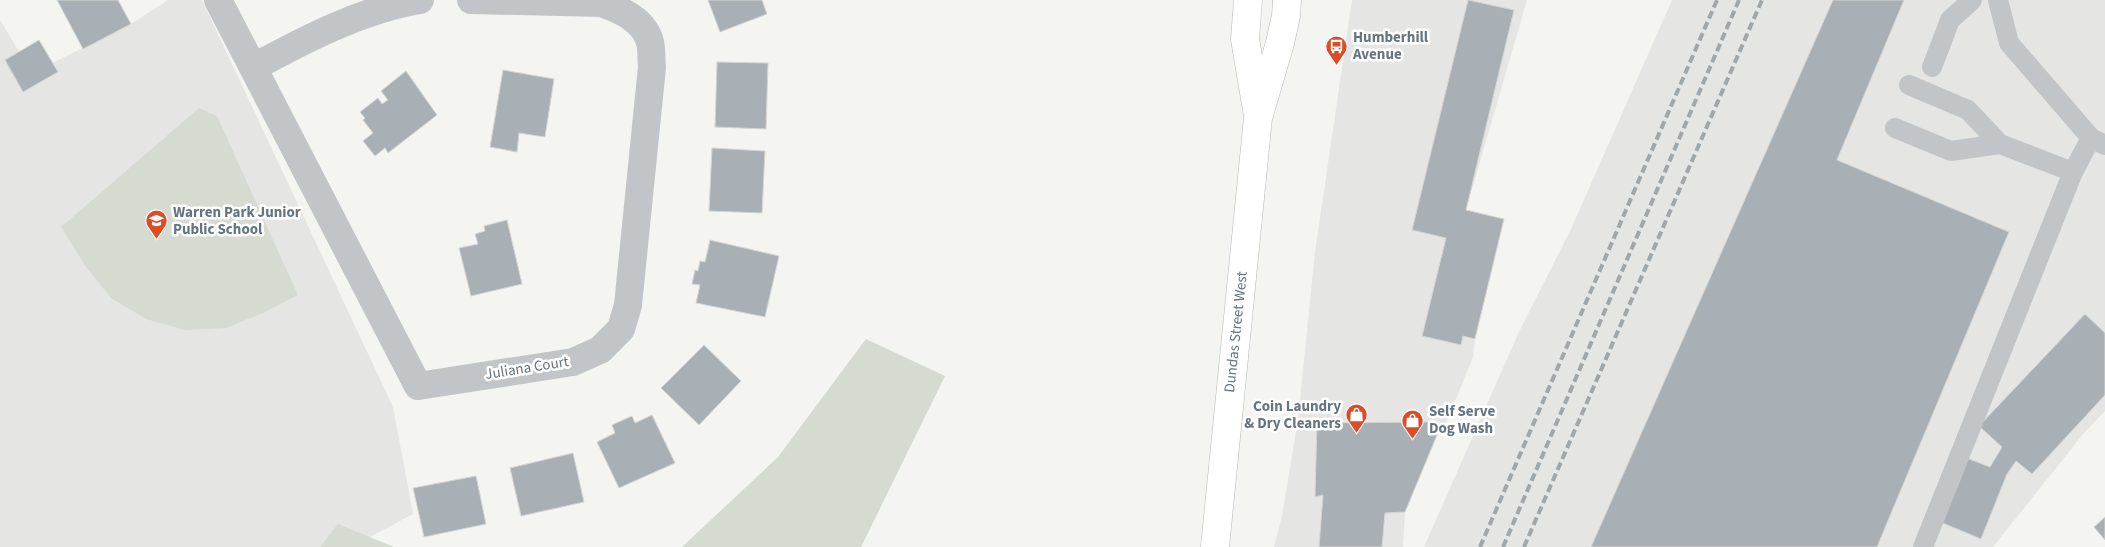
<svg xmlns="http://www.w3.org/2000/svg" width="2105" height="547" font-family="'Source Sans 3',sans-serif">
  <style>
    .built { fill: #e5e6e4 }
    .green { fill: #d5dbd1 }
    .building { fill: #a8b0b5; stroke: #d5d5d3 }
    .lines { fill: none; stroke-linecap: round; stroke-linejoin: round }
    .secondary-casing { stroke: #b2b7bb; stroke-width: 29 }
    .lane { stroke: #c2c5c8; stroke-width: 20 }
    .street { stroke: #c2c5c8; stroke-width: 28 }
    .secondary { stroke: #fff; stroke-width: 28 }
    .rail { stroke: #a0a7ab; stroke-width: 4; stroke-dasharray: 8 4; stroke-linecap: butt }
    .labels { text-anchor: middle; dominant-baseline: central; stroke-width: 5; stroke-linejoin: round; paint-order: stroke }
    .poi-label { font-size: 15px; font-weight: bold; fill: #647581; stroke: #fff; text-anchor: start }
    .street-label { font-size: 15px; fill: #647581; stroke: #fff }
  </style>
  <rect width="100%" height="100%" fill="#f4f4f0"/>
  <!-- built -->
  <g class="built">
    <path d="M 168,0 L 202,0 L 393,407 L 413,514 L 351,547 L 0,547 L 0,20 L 32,73 L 131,24 Z"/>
    <path d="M 1352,0 L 1527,0 L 1466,210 L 1475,339 L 1473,357 L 1447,421 L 1440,428 L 1405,512 L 1403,547 L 1274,547 L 1282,516 L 1298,419 L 1315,252 Z"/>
    <path d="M 1672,0 L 2105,0 L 2105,411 L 2084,433 L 1993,547 L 1424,547 L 1518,334 L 1571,229 Z"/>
  </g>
  <!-- green -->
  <g class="green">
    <path d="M 199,108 L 217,116 L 298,295 L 263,313 L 226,328 L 185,330 L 146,319 L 111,298 L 86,267 L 61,227 Z"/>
    <path d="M 866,339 L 945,376 L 861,547 L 682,547 L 778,457 Z"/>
    <path d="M 338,524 L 394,547 L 320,547 Z"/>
  </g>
  <!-- building -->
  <g class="building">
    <path d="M 57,0 L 118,0 L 131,24 L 83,49 Z"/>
    <path d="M 708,0 L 762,0 L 767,14 L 720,32 Z"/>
    <path d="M 1468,0 L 1514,10 L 1466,210 L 1504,219 L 1475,339 L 1463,336 L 1461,345 L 1422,336 L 1446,238 L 1412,230 Z"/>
    <path d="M 1833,0 L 1904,0 L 1837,160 L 2009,232 L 1877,547 L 1591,547 Z"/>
    <path d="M 39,40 L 58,72 L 23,92 L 5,60 Z"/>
    <path d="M 717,62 L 768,63 L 766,129 L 715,127 Z"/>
    <path d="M 503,70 L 554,79 L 545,137 L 519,133 L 517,152 L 490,147 Z"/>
    <path d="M 406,71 L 437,115 L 388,153 L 385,148 L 375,156 L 363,141 L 373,133 L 363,120 L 365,118 L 360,112 L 378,98 L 382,104 L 388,100 L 381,91 Z"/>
    <path d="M 712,148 L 765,151 L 762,213 L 709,211 Z"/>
    <path d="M 507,220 L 522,284 L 471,296 L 459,248 L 478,244 L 475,234 L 485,231 L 484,226 Z"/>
    <path d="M 710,240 L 779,256 L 765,317 L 696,303 L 700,285 L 692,284 L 695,270 L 698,271 L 700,261 L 705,262 Z"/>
    <path d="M 2085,314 L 2105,333 L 2105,395 L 2032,474 L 2016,461 L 2007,474 L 1981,539 L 1938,521 L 1964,457 L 1990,467 L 2002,447 L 1979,426 Z"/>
    <path d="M 704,345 L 741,381 L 699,425 L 661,388 Z"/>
    <path d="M 652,415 L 675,463 L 619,488 L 597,442 L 615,433 L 612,425 L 632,416 L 635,423 Z"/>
    <path d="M 1429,422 L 1429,427 L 1440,428 L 1405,512 L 1385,513 L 1382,547 L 1319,547 L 1323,495 L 1315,497 L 1317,423 Z"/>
    <path d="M 573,453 L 584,502 L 521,516 L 510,468 Z"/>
    <path d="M 476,476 L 486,524 L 424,537 L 413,488 Z"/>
    <path d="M 2105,517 L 2105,540 L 2094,527 Z"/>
  </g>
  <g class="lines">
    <defs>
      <g id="secondary">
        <path d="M 1248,0 L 1245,39 L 1257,110"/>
        <path d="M 1215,547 L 1258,118 L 1280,43 L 1286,16 L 1287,0"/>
      </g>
    </defs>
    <!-- secondary casing -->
    <use href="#secondary" class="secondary-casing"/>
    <!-- lane -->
    <g class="lane">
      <path d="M 1998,0 L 2009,43 L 2091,138"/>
      <path d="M 1932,67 L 1950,20 L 1972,0"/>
      <path d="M 1909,85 L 1968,110 L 2000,144"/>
      <path d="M 1895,128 L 1951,151 L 2000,144 L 2073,172 L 1923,547"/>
      <path d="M 2073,172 L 2091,138 L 2105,145"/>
    </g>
    <!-- street -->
    <g class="street">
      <path d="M 218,0 L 418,386 L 573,362 L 600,350 L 621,329 L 628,305 L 652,67 C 651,59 652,49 650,42 C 644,20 621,10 602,3 L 471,0"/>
      <path d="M 254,67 C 306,39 361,10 420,0"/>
    </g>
    <!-- secondary -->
    <use href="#secondary" class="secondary"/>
    <!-- rail -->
    <g class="rail">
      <path d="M 1480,547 L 1717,0"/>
      <path d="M 1503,547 L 1739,0"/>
      <path d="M 1524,547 L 1762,0"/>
    </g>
  </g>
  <!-- icons -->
  <defs>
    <symbol id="bus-pin" viewBox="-11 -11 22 30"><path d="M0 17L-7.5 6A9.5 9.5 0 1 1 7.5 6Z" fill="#df4b25" stroke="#fff"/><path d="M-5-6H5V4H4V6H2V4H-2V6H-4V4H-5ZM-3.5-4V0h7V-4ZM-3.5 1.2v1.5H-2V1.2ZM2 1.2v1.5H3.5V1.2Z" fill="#fff"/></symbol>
    <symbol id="school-pin" viewBox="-11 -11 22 30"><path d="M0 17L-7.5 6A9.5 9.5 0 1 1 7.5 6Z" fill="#df4b25" stroke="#fff"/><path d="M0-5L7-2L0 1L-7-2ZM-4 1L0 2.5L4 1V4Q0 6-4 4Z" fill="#fff"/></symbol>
    <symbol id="shop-pin" viewBox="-11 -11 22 30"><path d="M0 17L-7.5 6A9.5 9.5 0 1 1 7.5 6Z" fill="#df4b25" stroke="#fff"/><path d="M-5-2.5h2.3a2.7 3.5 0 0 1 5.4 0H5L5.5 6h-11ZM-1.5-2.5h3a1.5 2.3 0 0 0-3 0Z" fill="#fff"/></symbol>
  </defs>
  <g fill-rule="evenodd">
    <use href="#bus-pin" x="1324" y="34" width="25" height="34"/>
    <use href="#school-pin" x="144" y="208" width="25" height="34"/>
    <use href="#shop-pin" x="1344" y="402" width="25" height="34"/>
    <use href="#shop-pin" x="1400" y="408" width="25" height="34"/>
  </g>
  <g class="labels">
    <!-- poi labels -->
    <g class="poi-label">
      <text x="1353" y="37">Humberhill<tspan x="1353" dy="17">Avenue</tspan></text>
      <text x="173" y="212">Warren Park Junior<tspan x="173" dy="17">Public School</tspan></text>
      <text x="1341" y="406" text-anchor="end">Coin Laundry<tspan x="1341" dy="17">&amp; Dry Cleaners</tspan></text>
      <text x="1429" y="411">Self Serve<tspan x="1429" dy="17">Dog Wash</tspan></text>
    </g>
    <!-- street labels -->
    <g class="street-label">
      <text transform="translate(1236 332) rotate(-84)">Dundas Street West</text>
      <text transform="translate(527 368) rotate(-9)">Juliana Court</text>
    </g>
  </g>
</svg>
